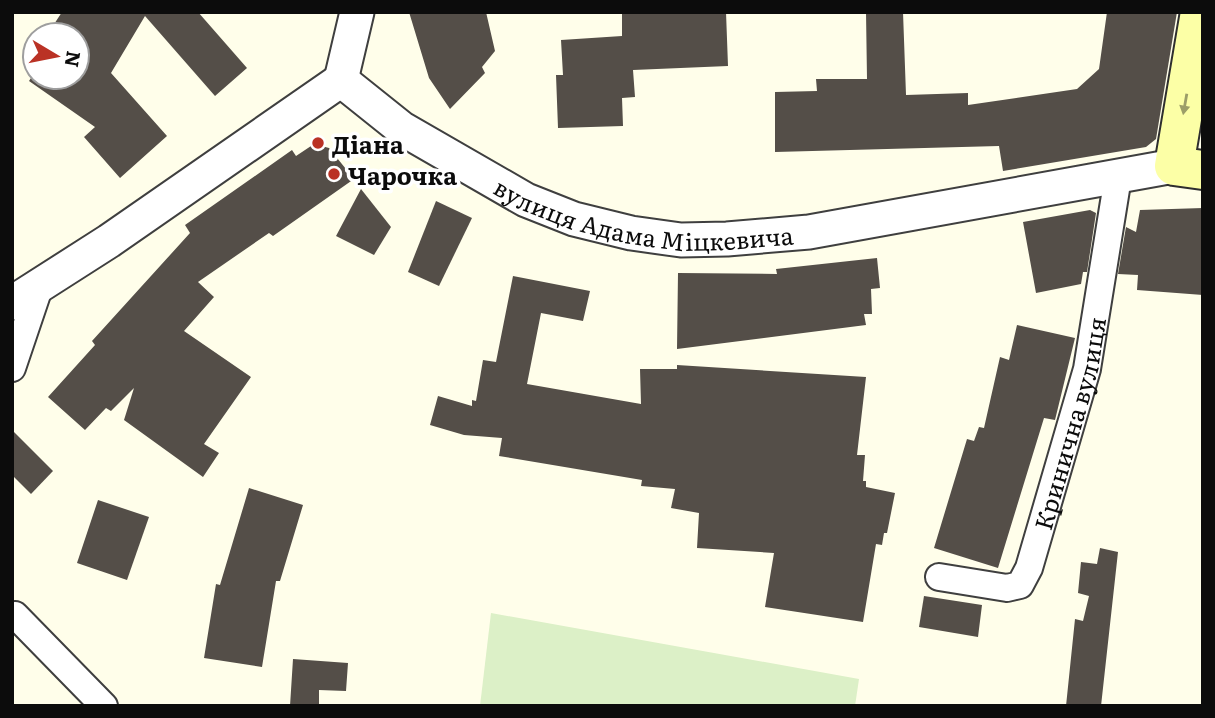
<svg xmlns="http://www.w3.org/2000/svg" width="1215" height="718" font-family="Literata,serif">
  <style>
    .pitch { fill: #dcf0c7 }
    .building { fill: #544e48 }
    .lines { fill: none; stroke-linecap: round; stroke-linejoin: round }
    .minor-casing { stroke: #3f3f3f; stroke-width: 30 }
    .tertiary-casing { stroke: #3f3f3f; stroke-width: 37 }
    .secondary-casing { stroke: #2e2e2e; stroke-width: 42 }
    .minor { stroke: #fff; stroke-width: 26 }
    .tertiary { stroke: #fff; stroke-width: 33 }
    .secondary { stroke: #fcffa6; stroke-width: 38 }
    .oneway { fill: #9c9e68 }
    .poi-dot { fill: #ba3225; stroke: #fff; stroke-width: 2.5 }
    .labels { text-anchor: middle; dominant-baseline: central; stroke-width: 7; stroke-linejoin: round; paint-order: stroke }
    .poi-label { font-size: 24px; font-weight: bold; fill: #0c0c0c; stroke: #fff; text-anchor: start }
    .street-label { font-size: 24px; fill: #0c0c0c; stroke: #fff }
  </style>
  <rect width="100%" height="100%" fill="#fffeea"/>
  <!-- pitch -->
  <path class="pitch" d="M 491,613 L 859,679 L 855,706 L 480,706 Z"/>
  <!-- building -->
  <g class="building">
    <path d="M 62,12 L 198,12 L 247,68 L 215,96 L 145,16 L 111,73 L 167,136 L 120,178 L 84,137 L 95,127 L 29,81 L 35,72 L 35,77 L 77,77 L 77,35 L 47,35 Z"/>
    <path d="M 409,12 L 486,12 L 495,51 L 482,67 L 485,73 L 450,109 L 429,78 Z"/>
    <path d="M 622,12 L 726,12 L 728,66 L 633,70 L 635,97 L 622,98 L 623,126 L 558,128 L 556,75 L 563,75 L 561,40 L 622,36 Z"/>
    <path d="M 866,12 L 903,12 L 906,95 L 968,93 L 968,105 L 1077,89 L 1099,69 L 1107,12 L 1177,12 L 1156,139 L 1146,147 L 1003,171 L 999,146 L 775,152 L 775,92 L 817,91 L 816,79 L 867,79 Z"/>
    <path d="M 314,144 L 329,148 L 354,179 L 273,236 L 269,233 L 198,282 L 214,297 L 184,331 L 251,377 L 204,444 L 219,453 L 203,477 L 124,420 L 134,388 L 111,411 L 106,408 L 85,430 L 48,397 L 95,345 L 92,341 L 190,233 L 185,225 L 292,150 L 296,156 Z"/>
    <path d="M 361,189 L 391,227 L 374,255 L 336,236 Z"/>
    <path d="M 436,201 L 472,218 L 439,286 L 408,272 Z"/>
    <path d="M 1203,208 L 1203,295 L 1137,290 L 1138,275 L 1118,274 L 1126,227 L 1136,232 L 1140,210 Z"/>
    <path d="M 1090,210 L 1096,213 L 1087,272 L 1083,272 L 1081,284 L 1036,293 L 1023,222 Z"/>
    <path d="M 877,258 L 880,288 L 871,289 L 872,314 L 864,314 L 866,325 L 677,349 L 678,273 L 777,274 L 776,269 Z"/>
    <path d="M 513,276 L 590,291 L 583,321 L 541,313 L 527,384 L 641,404 L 640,369 L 677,369 L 677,365 L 866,377 L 857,455 L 865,455 L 863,481 L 866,481 L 866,487 L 895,493 L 887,533 L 884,533 L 882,545 L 876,544 L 863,622 L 765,607 L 774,553 L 697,548 L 699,513 L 671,508 L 675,489 L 641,486 L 642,480 L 499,456 L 502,438 L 464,435 L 430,425 L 438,396 L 472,406 L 472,400 L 476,401 L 483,360 L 496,362 Z"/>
    <path d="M 1017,325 L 1075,338 L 1055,420 L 1044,418 L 998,568 L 934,548 L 967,439 L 974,441 L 979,427 L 984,428 L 1000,357 L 1009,360 Z"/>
    <path d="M 12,430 L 53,471 L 31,494 L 12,475 Z"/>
    <path d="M 249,488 L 303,505 L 280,581 L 276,581 L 262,667 L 204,658 L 216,584 L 220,585 Z"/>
    <path d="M 98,500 L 149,517 L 127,580 L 77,563 Z"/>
    <path d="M 1100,548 L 1118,552 L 1101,706 L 1066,706 L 1075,619 L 1083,621 L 1089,596 L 1078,593 L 1081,562 L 1097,564 Z"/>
    <path d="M 924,596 L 982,605 L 978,637 L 919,627 Z"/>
    <path d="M 293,659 L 348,663 L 346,691 L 319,690 L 319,706 L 290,706 Z"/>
  </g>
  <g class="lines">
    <defs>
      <g id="minor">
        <path d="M 12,368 L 39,288"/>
        <path id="s1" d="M 939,577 L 1007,588 L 1020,585 L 1029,568 L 1087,369 L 1118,177"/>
        <path d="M 15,615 L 104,706"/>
      </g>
      <g id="tertiary">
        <path id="s2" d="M 341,80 L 401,128 L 526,200 L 574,219 L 631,233 L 681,240 L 727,239 L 809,232 L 1174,166"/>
        <path d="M 341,80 L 357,12"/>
        <path d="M 12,303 L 109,241 L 341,80"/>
      </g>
      <path id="secondary" d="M 1200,12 L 1174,166 L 1203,170"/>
    </defs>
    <!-- minor casing -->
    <use href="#minor" class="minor-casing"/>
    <!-- tertiary casing -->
    <use href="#tertiary" class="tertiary-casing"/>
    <!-- secondary casing -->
    <use href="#secondary" class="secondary-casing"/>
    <!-- minor -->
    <use href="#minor" class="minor"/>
    <!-- tertiary -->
    <use href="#tertiary" class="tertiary"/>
    <!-- secondary -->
    <use href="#secondary" class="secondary"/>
  </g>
  <!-- one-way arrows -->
  <defs><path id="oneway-solid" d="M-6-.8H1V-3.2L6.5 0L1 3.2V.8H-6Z" transform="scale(1.75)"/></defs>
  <use class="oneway" href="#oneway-solid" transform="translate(1185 104) rotate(100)"/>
  <!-- markers -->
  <g class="poi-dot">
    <circle cx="318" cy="143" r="7"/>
    <circle cx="334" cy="174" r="7"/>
  </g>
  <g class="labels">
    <!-- poi labels -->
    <g class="poi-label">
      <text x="332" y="143">Діана</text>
      <text x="348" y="174">Чарочка</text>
    </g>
    <!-- street labels -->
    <g class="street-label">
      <text stroke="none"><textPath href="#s2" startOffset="341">вулиця Адама Міцкевича</textPath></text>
      <text stroke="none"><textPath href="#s1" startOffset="252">Кринична вулиця</textPath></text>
    </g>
  </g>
  <!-- border -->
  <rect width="1215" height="718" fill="none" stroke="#0c0c0c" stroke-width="28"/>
  <!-- north arrow -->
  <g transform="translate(56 56) rotate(100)"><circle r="33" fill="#ffffff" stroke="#9e9e9e" stroke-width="2"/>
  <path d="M0-5L12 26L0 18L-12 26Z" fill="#ba3225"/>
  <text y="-10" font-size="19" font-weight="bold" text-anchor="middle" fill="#0c0c0c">N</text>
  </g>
</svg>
